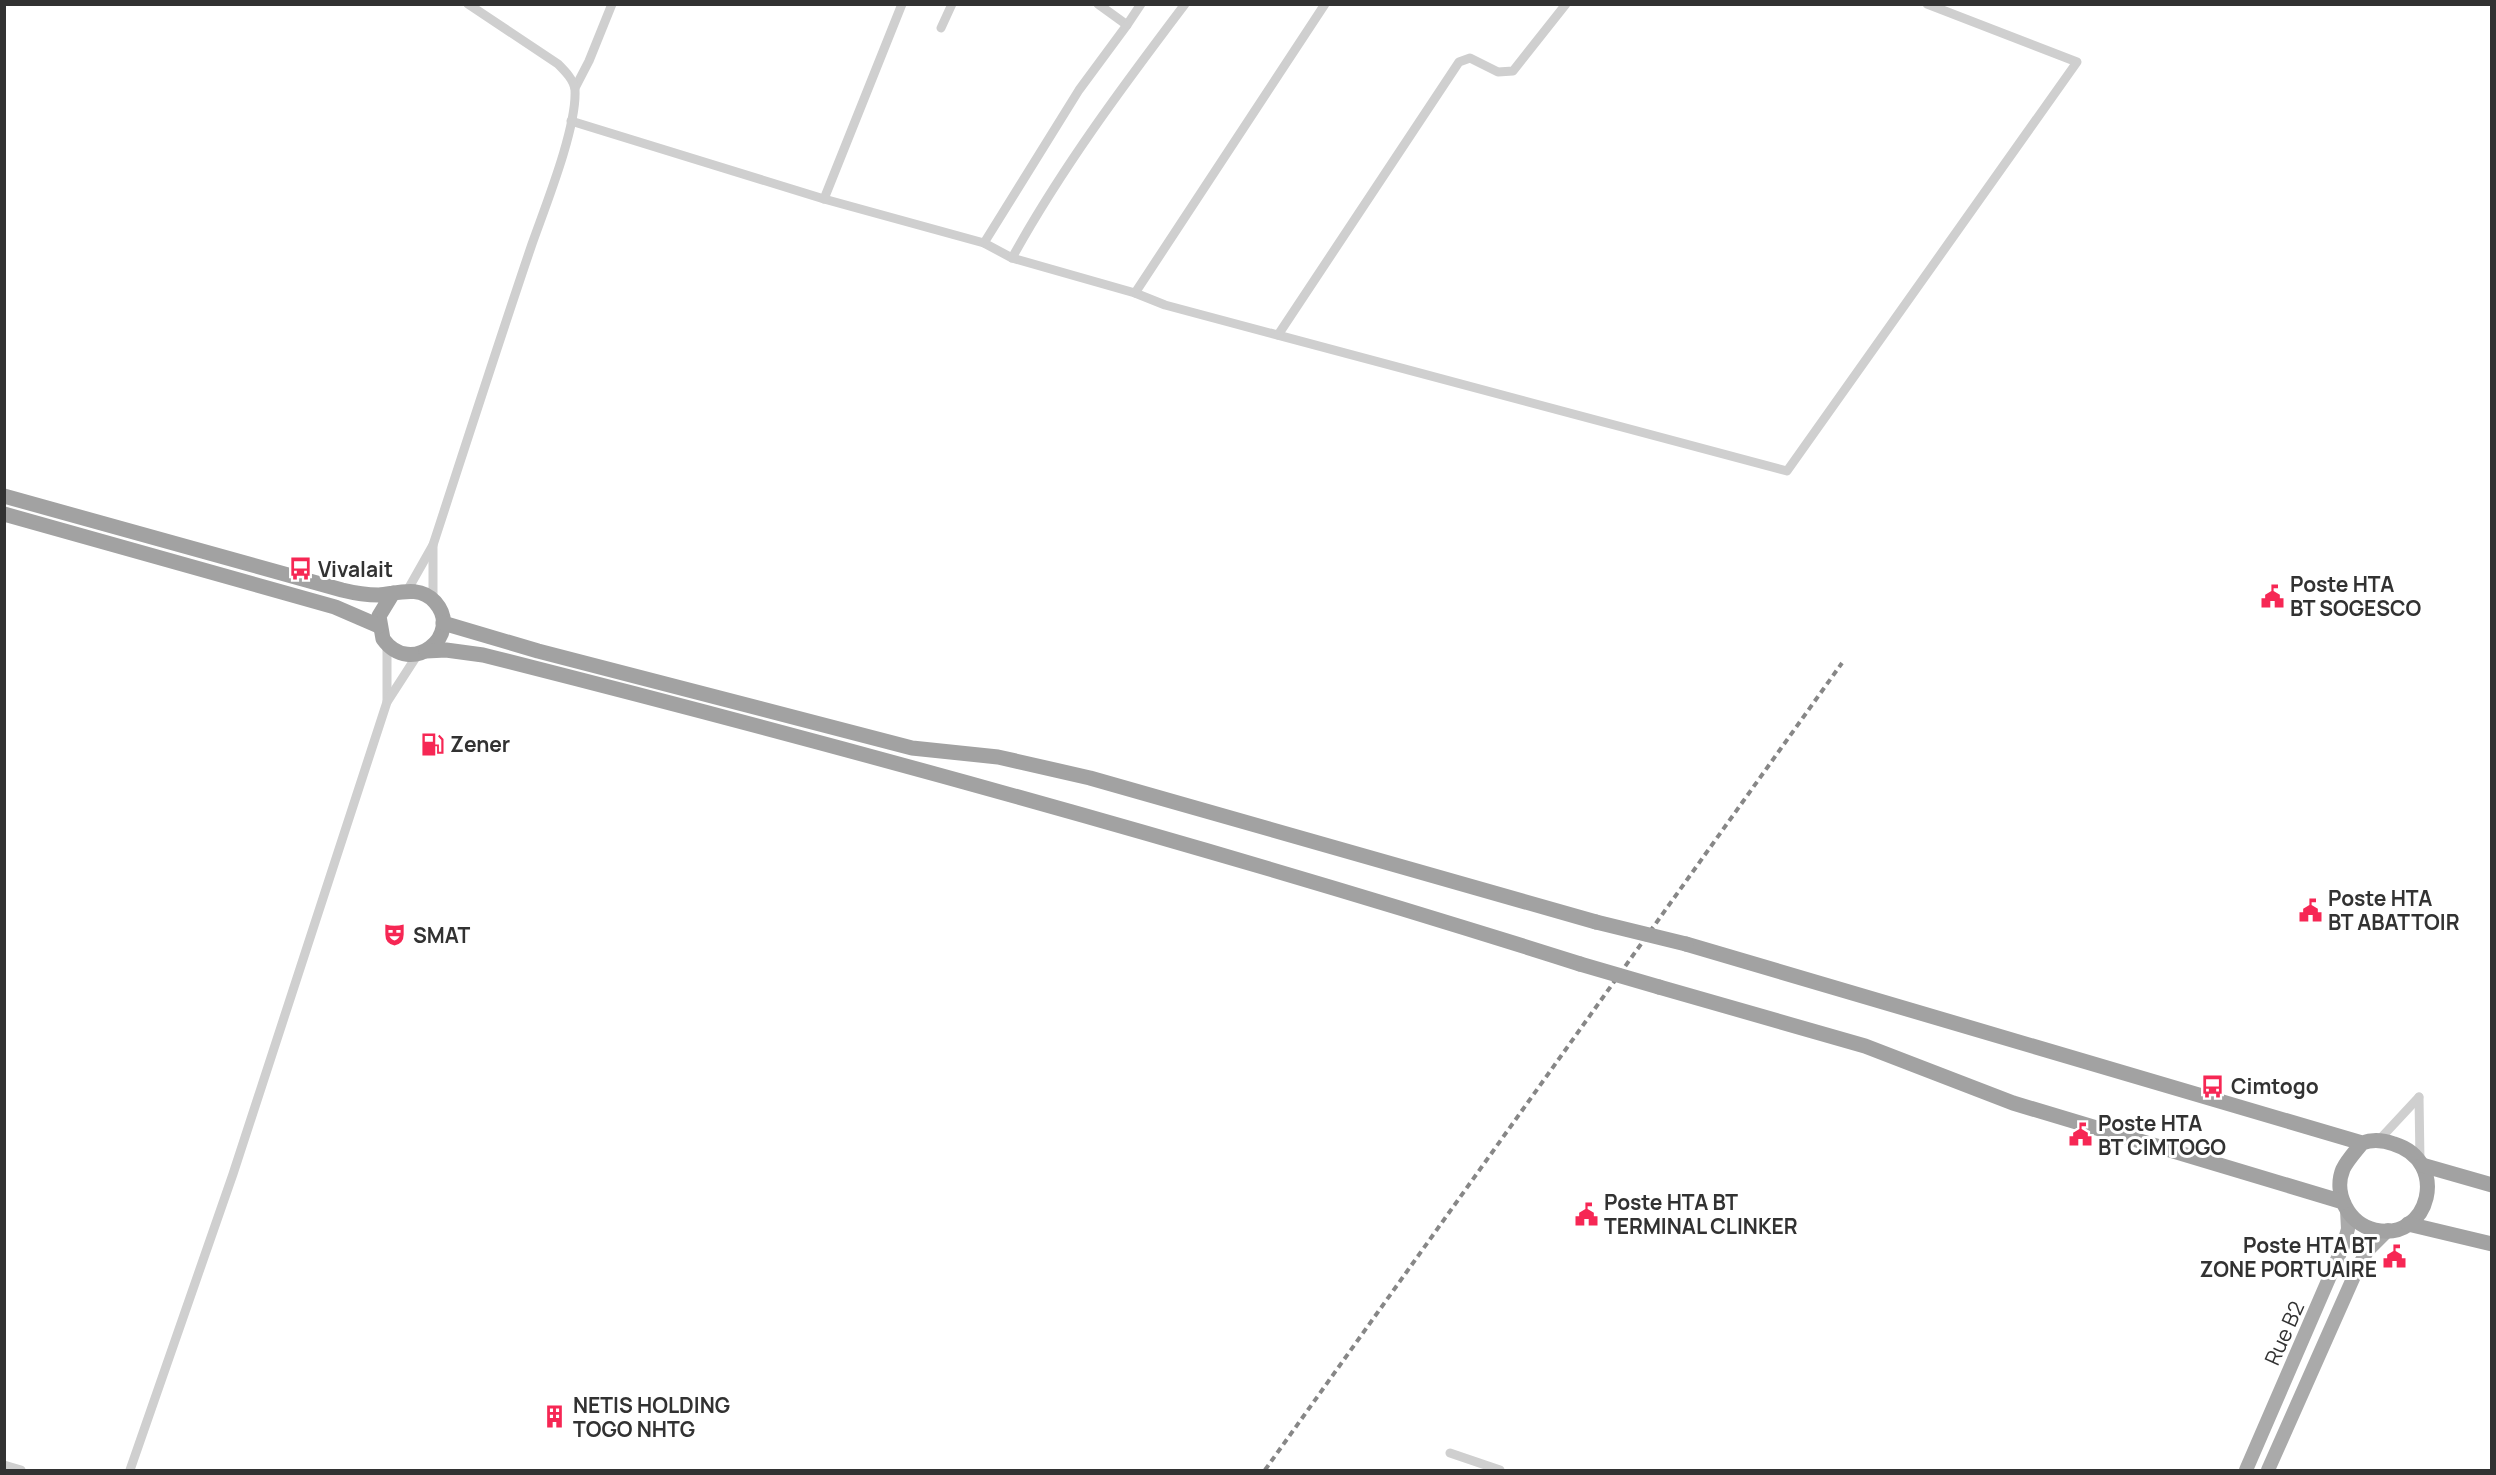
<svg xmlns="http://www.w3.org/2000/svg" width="2496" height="1475" font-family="Manrope,sans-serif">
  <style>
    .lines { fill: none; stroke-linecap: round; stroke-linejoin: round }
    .minor { stroke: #cfcfcf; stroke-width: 9 }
    .primary { stroke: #aaa; stroke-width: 14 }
    .trunk { stroke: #a2a2a2; stroke-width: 15 }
    .rail { stroke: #878787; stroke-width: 4; stroke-dasharray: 6 4.5; stroke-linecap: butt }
    .trunk-bridge { stroke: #a2a2a2; stroke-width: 15 }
    .labels { text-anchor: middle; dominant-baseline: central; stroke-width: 6; stroke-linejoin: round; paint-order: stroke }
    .poi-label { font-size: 21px; font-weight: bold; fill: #323232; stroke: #fff; text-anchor: start }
    .street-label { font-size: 21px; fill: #323232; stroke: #fff }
  </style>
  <rect width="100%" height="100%" fill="#fff"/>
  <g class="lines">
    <!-- minor -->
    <g class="minor">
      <path d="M 1098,4 L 1127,25 L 1141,4"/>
      <path d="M 941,28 L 952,4"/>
      <path d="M 575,88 L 589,61 L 612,4"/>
      <path d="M 571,121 L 824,199 L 984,243 L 1012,258 L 1135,293 L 1165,305 L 1787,471 L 2077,62 L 1927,4"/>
      <path d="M 824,199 L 902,4"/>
      <path d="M 984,243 L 1079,90 L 1127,25"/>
      <path d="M 1012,258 C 1061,169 1123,86 1185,4"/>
      <path d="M 1135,293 L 1325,4"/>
      <path d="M 1278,335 L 1459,62 L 1470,58 L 1498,72 L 1513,71 L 1566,4"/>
      <path d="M 407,591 L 433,545 C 466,444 498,344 532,244 C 545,207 577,128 575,90 C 574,80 565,71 558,64 L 468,4"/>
      <path d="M 433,600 L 433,545"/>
      <path d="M 387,645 L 387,702"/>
      <path d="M 2419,1097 L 2420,1161"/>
      <path d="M 2379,1140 L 2419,1097"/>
      <path d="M 1450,1453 L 1500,1470"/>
      <path d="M 4,1465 L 21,1470"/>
      <path d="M 130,1470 L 233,1174 L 387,702 L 418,654"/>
    </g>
    <!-- primary -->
    <g class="primary">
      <path d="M 2246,1470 L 2343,1246 L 2348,1229 L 2347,1210"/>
      <path d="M 2268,1470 L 2359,1265 L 2368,1250 L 2388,1230"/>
    </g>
    <!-- trunk -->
    <g class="trunk">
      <path d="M 4,496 L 342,590 C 354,593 366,595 379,595 C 399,593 420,585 435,602 C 464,635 411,678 383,639 L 379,616 L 393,593"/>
      <path d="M 4,514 L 335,607 L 379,626"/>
      <path d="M 443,623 L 538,651 L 912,748 L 998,757 L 1090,778 L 1596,922"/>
      <path d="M 426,651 L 446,650 L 483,655 C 851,748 1218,849 1580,964"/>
      <path d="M 1686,944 L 2362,1143 C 2373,1139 2383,1140 2394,1144 C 2450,1161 2430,1242 2375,1230 C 2348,1224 2333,1193 2343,1169 C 2348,1159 2356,1151 2362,1143"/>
      <path d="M 1659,987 L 1865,1046 L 2013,1103 L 2343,1202"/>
      <path d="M 2422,1165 L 2492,1185"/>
      <path d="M 2408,1224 L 2492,1244"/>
    </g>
    <!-- rail -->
    <path class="rail" d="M 1265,1470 L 1842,663"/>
    <!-- trunk-bridge -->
    <g class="trunk-bridge">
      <path d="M 1596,922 L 1686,944"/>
      <path d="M 1580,964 L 1659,987"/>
    </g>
  </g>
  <!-- icons -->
  <defs>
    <symbol id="bus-bare" viewBox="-9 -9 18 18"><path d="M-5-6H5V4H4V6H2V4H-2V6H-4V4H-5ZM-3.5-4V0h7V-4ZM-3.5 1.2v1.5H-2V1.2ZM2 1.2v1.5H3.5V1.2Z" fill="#f62754" stroke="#fff" stroke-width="2.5" paint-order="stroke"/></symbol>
    <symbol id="civic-bare" viewBox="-9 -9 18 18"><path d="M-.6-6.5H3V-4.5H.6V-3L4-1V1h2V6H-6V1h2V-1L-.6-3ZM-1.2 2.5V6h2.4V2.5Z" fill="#f62754" stroke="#fff" stroke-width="2.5" paint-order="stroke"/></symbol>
    <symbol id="fuel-bare" viewBox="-9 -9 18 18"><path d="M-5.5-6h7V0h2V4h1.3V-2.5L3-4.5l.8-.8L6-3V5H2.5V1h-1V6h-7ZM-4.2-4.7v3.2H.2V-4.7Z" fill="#f62754" stroke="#fff" stroke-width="2.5" paint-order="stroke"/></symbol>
    <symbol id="theatre-bare" viewBox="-9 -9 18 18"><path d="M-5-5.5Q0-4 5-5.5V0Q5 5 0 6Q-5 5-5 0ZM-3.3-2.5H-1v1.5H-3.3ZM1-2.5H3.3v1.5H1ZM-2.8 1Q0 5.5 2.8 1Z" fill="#f62754" stroke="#fff" stroke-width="2.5" paint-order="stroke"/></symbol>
    <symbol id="building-bare" viewBox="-9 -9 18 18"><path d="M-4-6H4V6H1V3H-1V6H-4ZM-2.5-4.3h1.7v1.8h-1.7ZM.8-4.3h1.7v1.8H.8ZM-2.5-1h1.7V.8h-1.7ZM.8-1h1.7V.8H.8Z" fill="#f62754" stroke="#fff" stroke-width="2.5" paint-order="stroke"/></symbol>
  </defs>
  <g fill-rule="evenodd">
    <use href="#bus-bare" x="284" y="552" width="33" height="33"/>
    <use href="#civic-bare" x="2256" y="580" width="33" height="33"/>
    <use href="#fuel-bare" x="416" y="728" width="33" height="33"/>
    <use href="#civic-bare" x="2294" y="894" width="33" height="33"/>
    <use href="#theatre-bare" x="378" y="918" width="33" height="33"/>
    <use href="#bus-bare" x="2196" y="1070" width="33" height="33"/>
    <use href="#civic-bare" x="2064" y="1118" width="33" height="33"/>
    <use href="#civic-bare" x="1570" y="1198" width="33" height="33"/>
    <use href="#civic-bare" x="2378" y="1240" width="33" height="33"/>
    <use href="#building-bare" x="538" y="1400" width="33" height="33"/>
  </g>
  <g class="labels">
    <!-- poi labels -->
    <g class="poi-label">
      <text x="318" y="569">Vivalait</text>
      <text x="2290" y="584">Poste HTA<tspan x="2290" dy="24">BT SOGESCO</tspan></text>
      <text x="450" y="744">Zener</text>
      <text x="2328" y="898">Poste HTA<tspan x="2328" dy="24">BT ABATTOIR</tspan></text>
      <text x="413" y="935">SMAT</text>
      <text x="2231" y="1086">Cimtogo</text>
      <text x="2098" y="1123">Poste HTA<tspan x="2098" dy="24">BT CIMTOGO</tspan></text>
      <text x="1604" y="1202">Poste HTA BT<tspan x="1604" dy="24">TERMINAL CLINKER</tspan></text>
      <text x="2377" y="1245" text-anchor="end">Poste HTA BT<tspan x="2377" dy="24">ZONE PORTUAIRE</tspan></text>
      <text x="573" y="1405">NETIS HOLDING<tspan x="573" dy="24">TOGO NHTG</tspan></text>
    </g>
    <!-- street labels -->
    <g class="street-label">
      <text transform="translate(2284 1333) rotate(-66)">Rue B2</text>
    </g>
  </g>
  <!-- border -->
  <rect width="2496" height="1475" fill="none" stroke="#323232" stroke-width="12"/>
</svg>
